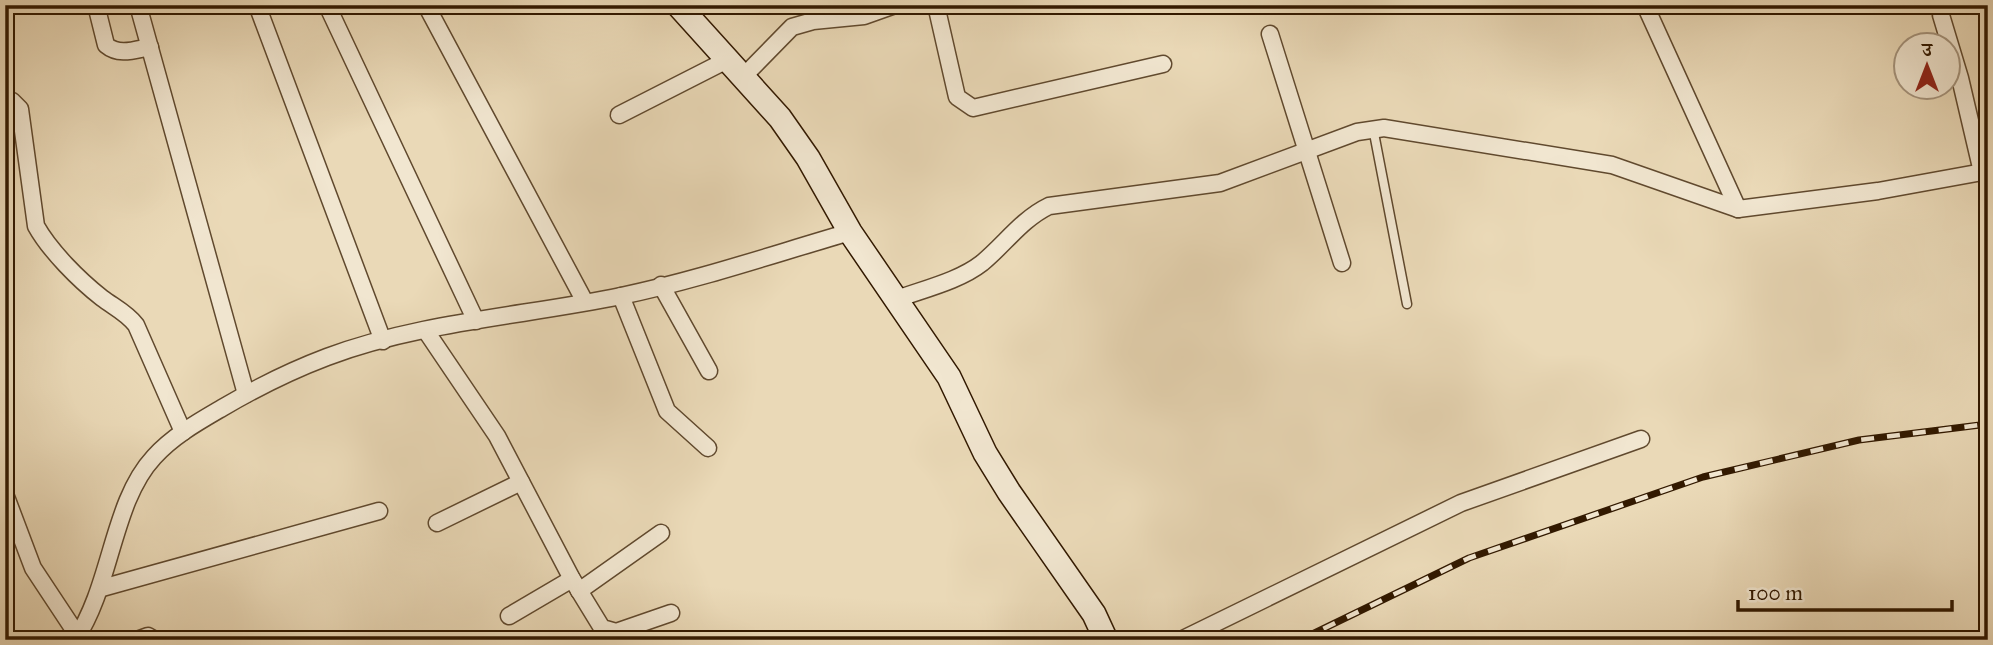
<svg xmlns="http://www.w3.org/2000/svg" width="1993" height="645" font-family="'IM FELL Great Primer','Noto Serif Devanagari',serif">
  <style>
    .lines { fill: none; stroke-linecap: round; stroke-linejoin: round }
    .service-casing { stroke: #60492e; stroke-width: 11 }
    .minor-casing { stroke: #60492e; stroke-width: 19 }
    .secondary-casing { stroke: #321900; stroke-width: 26 }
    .service { stroke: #f1e6d0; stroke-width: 8 }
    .minor { stroke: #f1e6d0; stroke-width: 16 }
    .secondary { stroke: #f1e6d0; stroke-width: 23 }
    .rail-casing { stroke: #321900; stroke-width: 7 }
    .rail { stroke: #f1e6d0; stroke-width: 4.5; stroke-dasharray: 13; stroke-linecap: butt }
  </style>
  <rect width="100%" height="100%" fill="#ead9b7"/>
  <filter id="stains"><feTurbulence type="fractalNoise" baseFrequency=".00286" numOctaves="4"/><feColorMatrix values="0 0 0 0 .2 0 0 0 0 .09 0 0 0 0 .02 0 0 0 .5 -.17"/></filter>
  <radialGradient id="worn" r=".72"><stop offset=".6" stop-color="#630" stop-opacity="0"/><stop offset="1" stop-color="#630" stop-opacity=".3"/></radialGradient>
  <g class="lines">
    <defs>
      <path id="service" d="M 1373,128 L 1407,304"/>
      <g id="minor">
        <path d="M 96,5 L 106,45 C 119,56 134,50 150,47"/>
        <path d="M 138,5 L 246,394"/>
        <path d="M 257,5 L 383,341"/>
        <path d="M 327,5 L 476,321"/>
        <path d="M 426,5 L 585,302"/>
        <path d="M 936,5 L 957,97 L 973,108 L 1163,64"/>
        <path d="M 1645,5 L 1738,209"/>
        <path d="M 1941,15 L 1960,78 L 1982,172"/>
        <path d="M 1270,34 L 1342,263"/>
        <path d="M 743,77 L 792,27 L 813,21 L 864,16 L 895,5"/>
        <path d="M 5,100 L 12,101 L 20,109 L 36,226 C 50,251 79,280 102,298 C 114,307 127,313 136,325 L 183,432"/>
        <path d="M 619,115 L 727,60"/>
        <path d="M 661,285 L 709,371"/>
        <path d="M 621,296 L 667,411 L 708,448"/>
        <path d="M 897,299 C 924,289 959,281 982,263 C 1005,244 1022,219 1049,206 L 1220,183 L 1357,132 L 1384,128 L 1612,165 L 1738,209 L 1878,191 L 1988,171"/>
        <path d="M 426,331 L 497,436 L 572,579 L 602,628 L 616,632 L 671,613"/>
        <path d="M 5,494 L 33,568 L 78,636"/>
        <path d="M 437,523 L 521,482"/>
        <path d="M 102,588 L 379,511"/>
        <path d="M 579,591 L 661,533"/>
        <path d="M 509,616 L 572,579"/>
        <path d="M 75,640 C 112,585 112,502 154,457 C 173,436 198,422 222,408 C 256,388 290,371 327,357 C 420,322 524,316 621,296 C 698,280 774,254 850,232"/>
        <path d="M 137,640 L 148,636 L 155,640"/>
        <path d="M 1181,640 L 1461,503 L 1641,439"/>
      </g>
      <path id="secondary" d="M 678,5 L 780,118 L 808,158 L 850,232 L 949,377 L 985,453 L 1009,492 L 1094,614 L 1106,640"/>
    </defs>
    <!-- service casing -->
    <use href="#service" class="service-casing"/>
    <!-- minor casing -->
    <use href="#minor" class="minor-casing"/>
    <!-- secondary casing -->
    <use href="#secondary" class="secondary-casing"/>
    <!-- service -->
    <use href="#service" class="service"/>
    <!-- minor -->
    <use href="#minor" class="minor"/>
    <!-- secondary -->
    <use href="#secondary" class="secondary"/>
    <defs>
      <path id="rail" d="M 1300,640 L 1469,558 L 1703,477 L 1859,440 L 1988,424"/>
    </defs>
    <!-- rail casing -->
    <use href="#rail" class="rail-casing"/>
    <!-- rail -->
    <use href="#rail" class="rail"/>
  </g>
  <!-- margin -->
  <rect width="1993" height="645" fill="none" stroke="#ead9b7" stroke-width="28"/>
  <rect x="7" y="7" width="1979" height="631" fill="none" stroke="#321900" stroke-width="3.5"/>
  <rect x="14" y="14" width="1965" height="617" fill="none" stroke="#321900" stroke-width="2"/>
  <!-- north arrow -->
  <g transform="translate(1927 66)"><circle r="33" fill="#f1e6d0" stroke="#a5947d" stroke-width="2"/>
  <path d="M0-5L12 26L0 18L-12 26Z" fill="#8f2418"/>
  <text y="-10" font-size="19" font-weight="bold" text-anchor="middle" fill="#321900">उ</text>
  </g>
  <!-- scale -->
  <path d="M1738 600v10h214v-10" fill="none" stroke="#321900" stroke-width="3.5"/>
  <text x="1748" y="600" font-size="21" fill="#321900" stroke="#f1e6d0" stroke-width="5" paint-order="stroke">100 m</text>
  <rect width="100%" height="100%" filter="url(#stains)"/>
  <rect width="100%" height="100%" fill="url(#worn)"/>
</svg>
